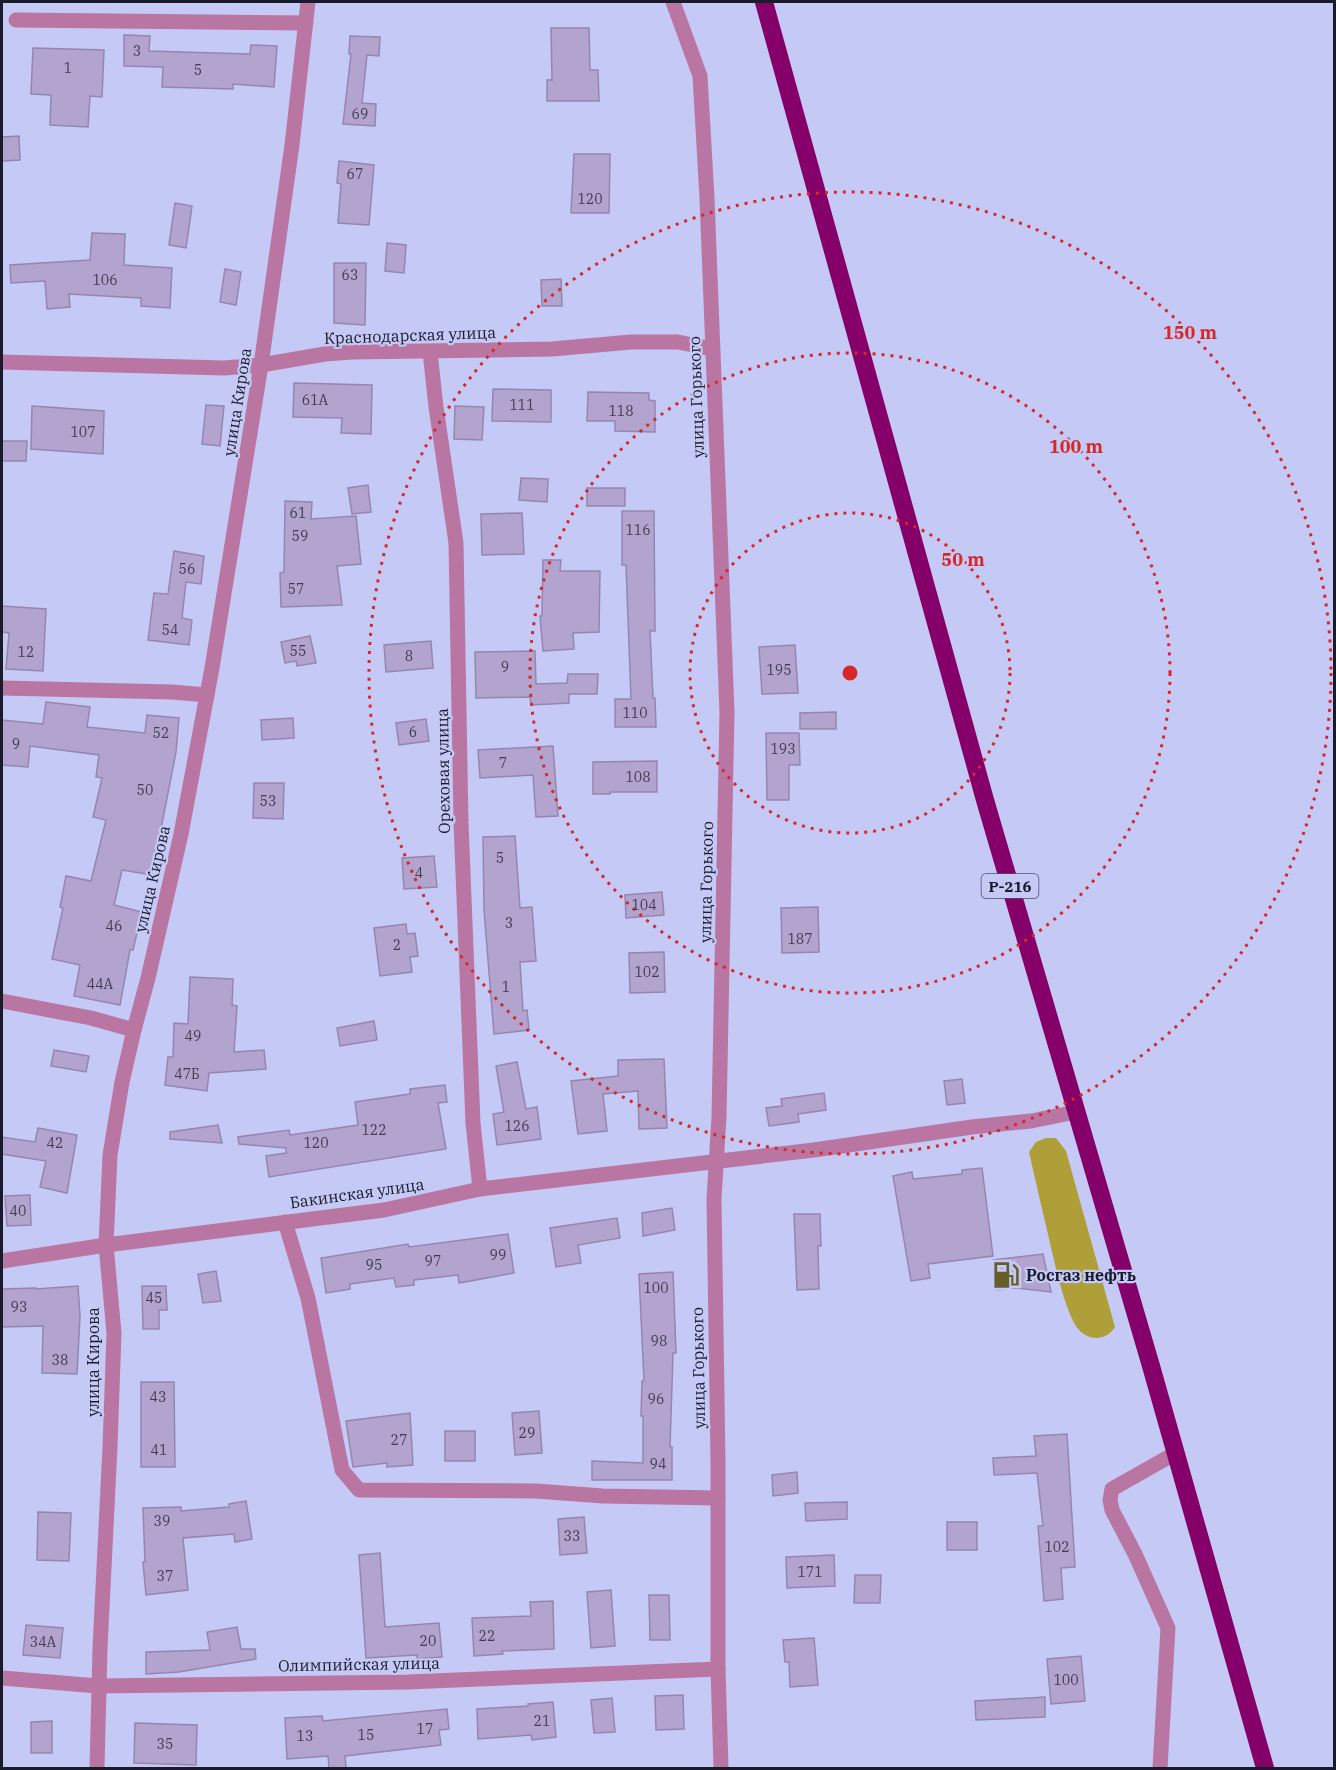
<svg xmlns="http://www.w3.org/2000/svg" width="1336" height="1770" font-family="'IBM Plex Serif',serif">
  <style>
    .green { fill: #ae9f38 }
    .building { fill: #b2a4ce; stroke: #9586af; stroke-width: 1.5 }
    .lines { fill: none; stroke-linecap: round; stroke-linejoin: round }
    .minor { stroke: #ba76a3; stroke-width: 15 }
    .highway { stroke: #850068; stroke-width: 18 }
    .ring { fill: none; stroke: #d62828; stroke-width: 3; stroke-dasharray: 3 6 }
    .labels { text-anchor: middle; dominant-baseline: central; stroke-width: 4.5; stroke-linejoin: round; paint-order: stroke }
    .number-label { font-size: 14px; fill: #3f3c53 }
    .shield { fill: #c5c9f5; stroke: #4d4e67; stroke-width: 1.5 }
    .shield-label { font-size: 15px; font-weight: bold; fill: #191a2a }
    .street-label { font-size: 16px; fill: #191a2a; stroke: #c5c9f5 }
    .poi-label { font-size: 16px; font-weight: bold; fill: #191a2a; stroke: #c5c9f5; text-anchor: start }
    .centre { fill: #d62828; stroke: #c5c9f5; stroke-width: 3 }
    .ring-label { font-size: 18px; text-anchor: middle; font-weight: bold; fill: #d62828; stroke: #c5c9f5; stroke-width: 4.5; stroke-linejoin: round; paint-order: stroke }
  </style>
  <rect width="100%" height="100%" fill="#c5c9f5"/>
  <!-- green -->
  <path class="green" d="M 1046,1138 L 1056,1138 L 1066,1151 L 1115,1327 C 1104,1344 1083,1340 1074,1323 C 1062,1298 1056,1269 1050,1243 C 1043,1213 1036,1183 1029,1152 L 1036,1142 Z"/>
  <!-- building -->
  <g class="building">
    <path d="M 551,28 L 589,28 L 590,70 L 598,70 L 599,101 L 547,101 L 547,80 L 552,80 Z"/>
    <path d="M 124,35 L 150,36 L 149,51 L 250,54 L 251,45 L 277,46 L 274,87 L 233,84 L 233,89 L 162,87 L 163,67 L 124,66 Z"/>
    <path d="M 350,36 L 380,37 L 379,56 L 367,55 L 362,103 L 376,104 L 375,126 L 343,124 L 351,54 L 349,54 Z"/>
    <path d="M 33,48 L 104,50 L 102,97 L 90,96 L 88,127 L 50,125 L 51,95 L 31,94 Z"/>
    <path d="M 19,136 L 20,160 L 2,161 L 2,137 Z"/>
    <path d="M 574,154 L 610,154 L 609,213 L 571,213 Z"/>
    <path d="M 339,161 L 374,165 L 369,225 L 338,223 L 341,184 L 337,183 Z"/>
    <path d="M 175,203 L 192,206 L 186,248 L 169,245 Z"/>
    <path d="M 92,233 L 125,234 L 124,265 L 172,268 L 170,308 L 141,306 L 141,298 L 69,294 L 70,307 L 47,309 L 45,281 L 11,283 L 10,265 L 90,260 Z"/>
    <path d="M 387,243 L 406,245 L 404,273 L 385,271 Z"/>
    <path d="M 334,263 L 366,263 L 365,325 L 334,323 Z"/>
    <path d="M 225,269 L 241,272 L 236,305 L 220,302 Z"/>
    <path d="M 561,279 L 562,306 L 542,306 L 541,280 Z"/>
    <path d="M 294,383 L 372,385 L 371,434 L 341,433 L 342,418 L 293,417 Z"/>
    <path d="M 493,389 L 551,390 L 551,422 L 492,421 Z"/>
    <path d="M 588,392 L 649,393 L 649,400 L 655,401 L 655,432 L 615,431 L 615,421 L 587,421 Z"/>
    <path d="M 206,405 L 224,406 L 220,446 L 202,444 Z"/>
    <path d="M 32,406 L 104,411 L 103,454 L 31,449 Z"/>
    <path d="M 455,406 L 484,407 L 482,440 L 454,439 Z"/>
    <path d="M 2,441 L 27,441 L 26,461 L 2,461 Z"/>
    <path d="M 521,478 L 548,479 L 547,502 L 519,500 Z"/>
    <path d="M 368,485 L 371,512 L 352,514 L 348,488 Z"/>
    <rect x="587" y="488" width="38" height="18"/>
    <path d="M 285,501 L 312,502 L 311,519 L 356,516 L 361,564 L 337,566 L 342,605 L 281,607 L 280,573 L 284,572 Z"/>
    <path d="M 622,511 L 654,511 L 655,631 L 650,631 L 653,698 L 655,698 L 656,727 L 615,727 L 615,699 L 631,699 L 626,565 L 622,565 Z"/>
    <path d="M 522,513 L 524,554 L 482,555 L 481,514 Z"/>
    <path d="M 174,551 L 204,556 L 201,584 L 186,582 L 182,618 L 192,620 L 189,645 L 148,640 L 154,593 L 168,594 Z"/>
    <path d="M 543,560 L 561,560 L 560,571 L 600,571 L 599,632 L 573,633 L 574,649 L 543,651 L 540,616 L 542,616 Z"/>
    <path d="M 2,606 L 46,609 L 43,671 L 6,669 L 9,633 L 2,632 Z"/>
    <path d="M 310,636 L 316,663 L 297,666 L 296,661 L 285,663 L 281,642 Z"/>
    <path d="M 431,641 L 433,668 L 386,672 L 384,645 Z"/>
    <path d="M 795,645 L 798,693 L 762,694 L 759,647 Z"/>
    <path d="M 535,651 L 536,684 L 567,683 L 568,674 L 598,674 L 597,694 L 569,694 L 569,703 L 531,705 L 530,697 L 476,698 L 475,652 Z"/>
    <path d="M 46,702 L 90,707 L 87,727 L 145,733 L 147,715 L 179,718 L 176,752 L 152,875 L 122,870 L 114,905 L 142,912 L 133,950 L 130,950 L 120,1005 L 74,996 L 80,965 L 52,959 L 63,908 L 60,907 L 66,876 L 91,881 L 106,820 L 93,817 L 102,778 L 96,777 L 99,755 L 30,746 L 28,767 L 2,765 L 2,720 L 43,724 Z"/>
    <path d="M 836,712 L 836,729 L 800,729 L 800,713 Z"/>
    <path d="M 293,718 L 294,738 L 262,740 L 261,720 Z"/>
    <path d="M 426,719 L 429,741 L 399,745 L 396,723 Z"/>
    <path d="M 766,733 L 799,733 L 800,765 L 789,765 L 789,800 L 767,800 Z"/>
    <path d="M 553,746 L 558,816 L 536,817 L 533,775 L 480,778 L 478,750 Z"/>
    <path d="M 657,761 L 657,792 L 610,792 L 610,794 L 593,794 L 593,762 Z"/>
    <path d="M 254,783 L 284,783 L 283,819 L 253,818 Z"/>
    <path d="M 515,836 L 520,908 L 532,907 L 536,961 L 520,962 L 523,1011 L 527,1010 L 529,1030 L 494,1034 L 484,910 L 483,837 Z"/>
    <path d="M 434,856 L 437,887 L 404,889 L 402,858 Z"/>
    <path d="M 662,892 L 664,915 L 626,918 L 625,895 Z"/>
    <path d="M 818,907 L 819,952 L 782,953 L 781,908 Z"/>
    <path d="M 406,924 L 407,934 L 415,933 L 418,956 L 410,957 L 412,972 L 380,976 L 374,928 Z"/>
    <path d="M 664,952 L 665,992 L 630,993 L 629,953 Z"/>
    <path d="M 190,977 L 233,979 L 232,1005 L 237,1006 L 234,1052 L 264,1050 L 266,1069 L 209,1073 L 207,1091 L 165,1085 L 168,1057 L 173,1057 L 174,1023 L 188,1024 Z"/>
    <path d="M 374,1021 L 377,1040 L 340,1046 L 337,1028 Z"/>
    <path d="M 54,1050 L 89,1056 L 86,1072 L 51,1066 Z"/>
    <path d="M 664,1059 L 667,1128 L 639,1129 L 638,1091 L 603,1094 L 607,1131 L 578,1134 L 571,1081 L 618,1076 L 618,1060 Z"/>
    <path d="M 517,1062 L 526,1109 L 537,1107 L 541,1139 L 497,1145 L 493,1114 L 504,1112 L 496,1066 Z"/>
    <path d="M 962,1079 L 965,1103 L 947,1105 L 944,1081 Z"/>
    <path d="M 445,1085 L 447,1102 L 438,1103 L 446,1149 L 269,1177 L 266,1156 L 286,1153 L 286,1148 L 239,1144 L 238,1137 L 289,1130 L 290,1135 L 358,1125 L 355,1102 L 410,1094 L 410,1089 Z"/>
    <path d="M 824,1093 L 826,1110 L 798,1114 L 799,1122 L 769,1126 L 766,1108 L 782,1106 L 781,1099 Z"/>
    <path d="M 218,1125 L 222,1143 L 170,1139 L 170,1132 Z"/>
    <path d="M 38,1128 L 77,1135 L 67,1193 L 40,1187 L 46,1161 L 2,1154 L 2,1137 L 35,1142 Z"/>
    <path d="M 982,1168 L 993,1256 L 928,1264 L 930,1278 L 911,1281 L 893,1176 L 912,1172 L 913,1179 L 962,1174 L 962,1170 Z"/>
    <path d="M 30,1195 L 31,1225 L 7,1226 L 5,1196 Z"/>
    <path d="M 672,1208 L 675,1230 L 643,1236 L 642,1213 Z"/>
    <path d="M 794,1214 L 820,1214 L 821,1246 L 818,1246 L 819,1289 L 797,1290 Z"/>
    <path d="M 617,1218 L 620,1238 L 578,1245 L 581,1263 L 556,1267 L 550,1228 Z"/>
    <path d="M 508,1234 L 514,1273 L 459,1283 L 458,1275 L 414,1280 L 414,1285 L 396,1287 L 394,1278 L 350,1284 L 350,1289 L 326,1293 L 321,1258 L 408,1244 L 409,1247 Z"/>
    <path d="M 1043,1254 L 1051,1292 L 1016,1288 L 997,1290 L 993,1260 Z"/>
    <path d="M 216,1271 L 221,1301 L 203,1303 L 198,1274 Z"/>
    <path d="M 673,1272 L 676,1353 L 673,1353 L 670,1447 L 672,1447 L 672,1480 L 592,1480 L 592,1461 L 643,1463 L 643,1416 L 641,1416 L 642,1381 L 644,1381 L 639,1274 Z"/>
    <path d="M 78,1286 L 80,1316 L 77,1374 L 42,1373 L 43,1326 L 2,1327 L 2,1289 L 36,1288 L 36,1289 Z"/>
    <path d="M 142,1286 L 166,1286 L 167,1310 L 159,1310 L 159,1329 L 143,1329 Z"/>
    <path d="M 141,1382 L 174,1382 L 175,1467 L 141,1467 Z"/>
    <path d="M 539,1411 L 542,1453 L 515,1455 L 512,1413 Z"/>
    <path d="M 410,1413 L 413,1465 L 387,1467 L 387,1463 L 353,1467 L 346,1421 Z"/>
    <rect x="445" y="1431" width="30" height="30"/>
    <path d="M 1067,1434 L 1075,1567 L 1061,1568 L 1063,1599 L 1044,1601 L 1038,1526 L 1043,1526 L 1037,1473 L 994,1475 L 993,1458 L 1036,1456 L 1034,1436 Z"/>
    <path d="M 797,1472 L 798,1493 L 773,1496 L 772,1475 Z"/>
    <path d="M 246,1501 L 252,1539 L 235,1542 L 234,1534 L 183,1538 L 188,1590 L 146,1595 L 143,1562 L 145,1562 L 143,1508 L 181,1507 L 181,1511 L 229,1507 L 229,1504 Z"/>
    <path d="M 847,1502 L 847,1519 L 806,1521 L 805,1503 Z"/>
    <path d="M 38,1512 L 71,1513 L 69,1561 L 37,1560 Z"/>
    <path d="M 584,1517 L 587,1553 L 560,1555 L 558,1519 Z"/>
    <rect x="947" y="1522" width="30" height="28"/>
    <path d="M 380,1553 L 385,1627 L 439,1623 L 442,1657 L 417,1659 L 417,1655 L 366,1658 L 359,1555 Z"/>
    <path d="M 834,1555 L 835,1586 L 787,1588 L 786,1557 Z"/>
    <path d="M 855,1575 L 881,1575 L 880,1603 L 854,1603 Z"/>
    <path d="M 611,1590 L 615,1646 L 591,1648 L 587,1592 Z"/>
    <path d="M 649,1595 L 669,1595 L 670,1640 L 650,1640 Z"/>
    <path d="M 553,1601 L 554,1649 L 502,1651 L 503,1654 L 474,1656 L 472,1618 L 531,1616 L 530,1602 Z"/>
    <path d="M 26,1625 L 63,1628 L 60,1658 L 23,1655 Z"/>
    <path d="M 237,1627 L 241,1649 L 255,1649 L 256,1659 L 179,1672 L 146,1674 L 146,1652 L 210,1650 L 207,1632 Z"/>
    <path d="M 814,1638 L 818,1685 L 790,1687 L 789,1662 L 785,1662 L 783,1640 Z"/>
    <path d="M 1081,1656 L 1085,1701 L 1051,1704 L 1047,1659 Z"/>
    <path d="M 683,1695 L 684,1729 L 656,1730 L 655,1696 Z"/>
    <path d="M 1045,1697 L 1045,1717 L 976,1720 L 975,1701 Z"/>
    <path d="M 612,1698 L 615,1732 L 594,1733 L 591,1700 Z"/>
    <path d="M 553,1702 L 556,1737 L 532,1740 L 531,1735 L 478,1739 L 477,1709 L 528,1706 L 528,1704 Z"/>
    <path d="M 447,1709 L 449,1729 L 439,1730 L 441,1745 L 345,1756 L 346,1768 L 329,1768 L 328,1756 L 287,1759 L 285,1718 L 322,1716 L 323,1721 Z"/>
    <path d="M 52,1721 L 52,1753 L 31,1753 L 31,1722 Z"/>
    <path d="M 135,1723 L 197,1725 L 196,1765 L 134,1763 Z"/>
  </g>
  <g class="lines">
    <!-- minor -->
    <g class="minor">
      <path d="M 673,2 L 700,76 L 707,198 L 727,712 L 719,1117 L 714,1199 L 718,1462 L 718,1669 L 721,1768"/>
      <path d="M 16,20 L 306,23"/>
      <path d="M 430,352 L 436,407 L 456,543 L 461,823 L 473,1123 L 480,1189"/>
      <path d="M 2,362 L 224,368 L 261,365 L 325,354 L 352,352 L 552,349 L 631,342 L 678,342 L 712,349"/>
      <path d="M 2,688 L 172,692 L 207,695"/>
      <path d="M 2,1001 L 91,1018 L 134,1030"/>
      <path d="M 285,1222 L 308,1298 L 342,1470 L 359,1490 L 536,1491 L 603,1496 L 718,1498"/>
      <path d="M 2,1261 L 106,1245 L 384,1210 L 480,1189 L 814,1150 L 972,1127 L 1031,1121 L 1076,1112"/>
      <path d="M 2,1678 L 98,1686 L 408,1682 L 718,1669"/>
      <path d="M 97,1768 L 100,1648 L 110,1447 L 114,1333 L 106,1245 L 110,1155 L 122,1082 L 134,1030 L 148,978 L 181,834 L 212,668 L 261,365 L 292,145 L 308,2"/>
      <path d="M 1160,1768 L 1168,1628 L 1135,1554 L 1112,1510 L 1110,1500 L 1112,1489 L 1174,1454"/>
    </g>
    <!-- highway -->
    <path class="highway" d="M 764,2 L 985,800 L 1151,1366 L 1265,1768"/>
  </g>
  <!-- distance rings -->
  <g class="ring">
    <circle cx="850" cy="673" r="160"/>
    <circle cx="850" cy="673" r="320"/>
    <circle cx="850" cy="673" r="481"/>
  </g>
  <!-- icons -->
  <defs>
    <symbol id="fuel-bare" viewBox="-9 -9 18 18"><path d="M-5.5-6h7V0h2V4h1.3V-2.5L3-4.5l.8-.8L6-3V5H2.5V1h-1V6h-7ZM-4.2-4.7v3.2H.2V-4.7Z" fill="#665e2a" stroke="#c5c9f5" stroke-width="2.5" paint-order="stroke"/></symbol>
  </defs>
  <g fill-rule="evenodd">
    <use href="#fuel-bare" x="987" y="1256" width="38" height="38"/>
  </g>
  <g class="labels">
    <!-- number labels -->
    <g class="number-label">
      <text x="137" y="51">3</text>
      <text x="68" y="68">1</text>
      <text x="198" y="70">5</text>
      <text x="360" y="114">69</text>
      <text x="355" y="174">67</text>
      <text x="590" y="199">120</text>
      <text x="350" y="275">63</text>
      <text x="105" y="280">106</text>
      <text x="315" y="400">61А</text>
      <text x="522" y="405">111</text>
      <text x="621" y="411">118</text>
      <text x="83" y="432">107</text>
      <text x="298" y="513">61</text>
      <text x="638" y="530">116</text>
      <text x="300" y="536">59</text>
      <text x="187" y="569">56</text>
      <text x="296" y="589">57</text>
      <text x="170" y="630">54</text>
      <text x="298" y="651">55</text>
      <text x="26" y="652">12</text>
      <text x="409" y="656">8</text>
      <text x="505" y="667">9</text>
      <text x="779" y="670">195</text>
      <text x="635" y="713">110</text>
      <text x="413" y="732">6</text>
      <text x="161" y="733">52</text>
      <text x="16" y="744">9</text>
      <text x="783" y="749">193</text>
      <text x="503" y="763">7</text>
      <text x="638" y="777">108</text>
      <text x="145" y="790">50</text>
      <text x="268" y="801">53</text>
      <text x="500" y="858">5</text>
      <text x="419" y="873">4</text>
      <text x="644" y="905">104</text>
      <text x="509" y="923">3</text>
      <text x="114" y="926">46</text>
      <text x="800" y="939">187</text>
      <text x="397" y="945">2</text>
      <text x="647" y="972">102</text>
      <text x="100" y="984">44А</text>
      <text x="506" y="987">1</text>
      <text x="193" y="1036">49</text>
      <text x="187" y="1074">47Б</text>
      <text x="517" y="1126">126</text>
      <text x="374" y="1130">122</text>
      <text x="55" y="1143">42</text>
      <text x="316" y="1143">120</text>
      <text x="18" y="1211">40</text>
      <text x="498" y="1255">99</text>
      <text x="433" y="1261">97</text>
      <text x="374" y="1265">95</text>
      <text x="656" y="1288">100</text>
      <text x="154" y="1298">45</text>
      <text x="19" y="1307">93</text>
      <text x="659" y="1341">98</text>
      <text x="60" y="1360">38</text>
      <text x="158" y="1397">43</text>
      <text x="656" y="1399">96</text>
      <text x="527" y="1433">29</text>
      <text x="399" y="1440">27</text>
      <text x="159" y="1450">41</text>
      <text x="658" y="1464">94</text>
      <text x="162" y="1521">39</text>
      <text x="572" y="1536">33</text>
      <text x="1057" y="1547">102</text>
      <text x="810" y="1572">171</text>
      <text x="165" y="1576">37</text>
      <text x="487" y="1636">22</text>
      <text x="428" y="1641">20</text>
      <text x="43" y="1642">34А</text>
      <text x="1066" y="1680">100</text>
      <text x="542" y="1721">21</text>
      <text x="425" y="1729">17</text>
      <text x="366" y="1735">15</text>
      <text x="305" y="1736">13</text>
      <text x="165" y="1744">35</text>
    </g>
    <!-- shield labels -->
    <rect class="shield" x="981.5" y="874" width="57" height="24" rx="4.5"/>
    <g class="shield-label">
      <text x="1010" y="886">Р-216</text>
    </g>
    <!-- street labels -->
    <g class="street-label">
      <text transform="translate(410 335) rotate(-2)">Краснодарская улица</text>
      <text transform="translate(696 397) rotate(-92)">улица Горького</text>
      <text transform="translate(237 402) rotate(-81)">улица Кирова</text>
      <text transform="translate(443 771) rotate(-91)">Ореховая улица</text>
      <text transform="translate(152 879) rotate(-77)">улица Кирова</text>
      <text transform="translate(706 882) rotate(-89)">улица Горького</text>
      <text transform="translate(357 1193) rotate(-8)">Бакинская улица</text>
      <text transform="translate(93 1362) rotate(-90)">улица Кирова</text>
      <text transform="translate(698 1368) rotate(-91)">улица Горького</text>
      <text transform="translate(359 1664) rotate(-1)">Олимпийская улица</text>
    </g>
    <!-- poi labels -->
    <g class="poi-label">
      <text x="1026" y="1275">Росгаз нефть</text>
    </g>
  </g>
  <circle cx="850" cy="673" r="9" class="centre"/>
  <g class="ring-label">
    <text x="1190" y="339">150 m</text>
    <text x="1076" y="453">100 m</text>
    <text x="963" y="566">50 m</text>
  </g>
  <!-- border -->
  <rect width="1336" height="1770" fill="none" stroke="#191a2a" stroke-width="6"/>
</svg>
